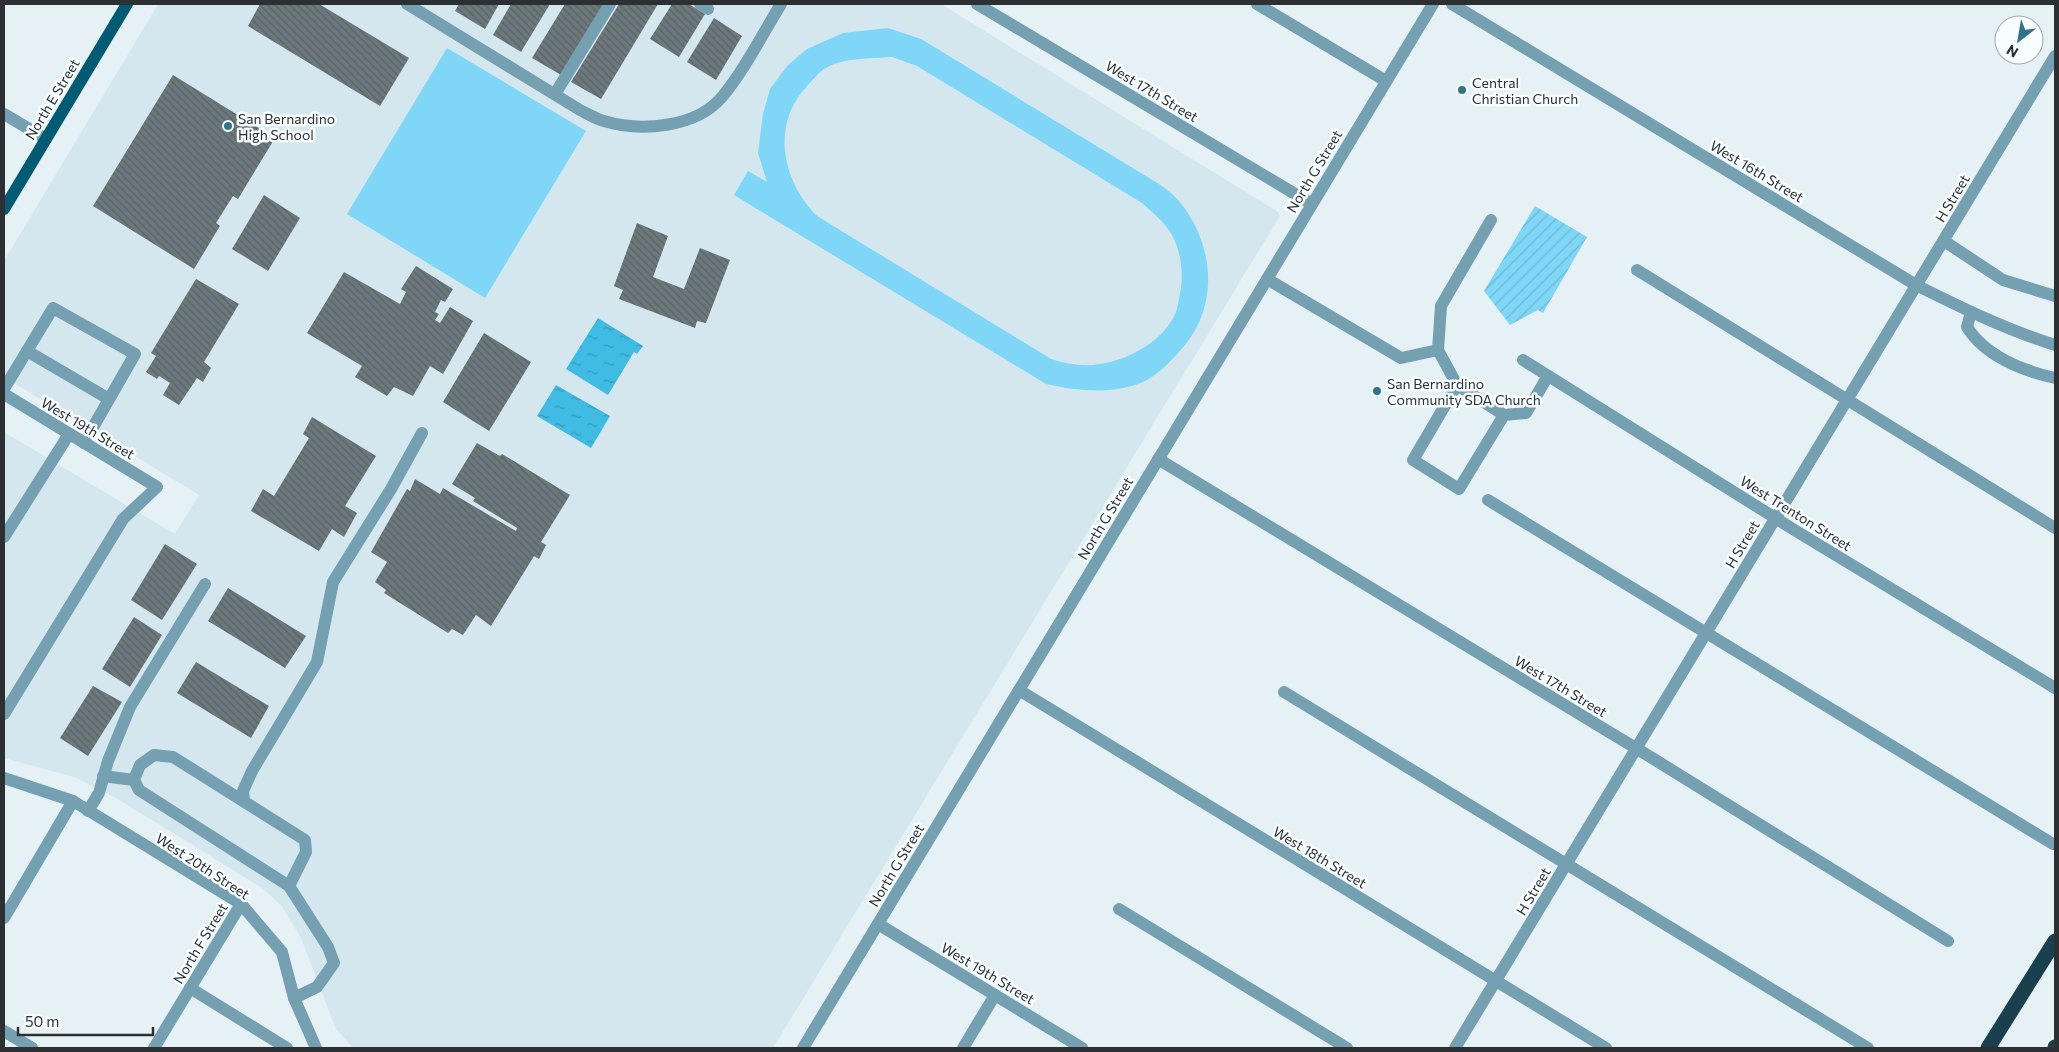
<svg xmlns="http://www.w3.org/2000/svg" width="2059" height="1052" font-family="Commissioner,sans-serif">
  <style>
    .built { fill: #d4e7ef }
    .park { fill: #7fd6f7; fill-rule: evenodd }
    .garden { fill: url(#garden-furrows) }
    .water { fill: url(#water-ripples) }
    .building { fill: url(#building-back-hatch) }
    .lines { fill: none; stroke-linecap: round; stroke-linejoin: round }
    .minor { stroke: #74a0b1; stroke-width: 12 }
    .major { stroke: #025b73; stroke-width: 12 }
    .highway { stroke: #1a404d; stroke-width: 15 }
    .poi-dot { fill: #347288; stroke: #f8fdff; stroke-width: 2 }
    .labels { text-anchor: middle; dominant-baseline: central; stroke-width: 5; stroke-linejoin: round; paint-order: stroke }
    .poi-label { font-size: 14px; fill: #2c3032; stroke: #f8fdff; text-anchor: start }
    .street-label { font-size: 14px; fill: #2c3032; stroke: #f8fdff }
  </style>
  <defs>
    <pattern id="garden-furrows" width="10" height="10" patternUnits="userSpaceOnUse" patternTransform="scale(1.25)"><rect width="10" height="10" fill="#7fd6f7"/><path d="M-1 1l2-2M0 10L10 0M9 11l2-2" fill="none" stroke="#6eb8d4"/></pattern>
    <pattern id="water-ripples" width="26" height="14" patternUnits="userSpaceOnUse" patternTransform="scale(1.25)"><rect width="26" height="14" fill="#40bbe3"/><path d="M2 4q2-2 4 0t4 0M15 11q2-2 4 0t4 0" fill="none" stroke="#3698b9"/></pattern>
    <pattern id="building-back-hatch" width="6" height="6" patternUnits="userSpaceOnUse" patternTransform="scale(1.25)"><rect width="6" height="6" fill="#6d787c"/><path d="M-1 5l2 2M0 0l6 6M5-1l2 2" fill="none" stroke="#5a6366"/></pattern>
  </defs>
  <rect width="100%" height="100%" fill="#e6f1f6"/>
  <!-- built -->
  <path class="built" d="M 158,4 L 941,4 L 1278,212 L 1280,216 L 773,1048 L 353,1048 L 336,1029 L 301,938 L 281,905 L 262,888 L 116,798 L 74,777 L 4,758 L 4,432 L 175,534 L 199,495 L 4,377 L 4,261 Z"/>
  <!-- park -->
  <g class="park">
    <path d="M 888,28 L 921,39 L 1159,184 C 1166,189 1174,195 1179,201 C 1216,246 1220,310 1178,353 C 1168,364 1156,376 1143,382 C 1111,395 1078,391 1046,384 L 734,195 L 748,171 L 767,182 L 758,153 L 763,114 L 770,89 L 788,65 L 807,49 L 843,33 ZM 892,57 L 917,66 L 1142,203 C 1153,213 1166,223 1173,237 C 1181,253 1184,275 1180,293 C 1179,299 1178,306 1176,312 C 1165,340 1129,360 1100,364 C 1084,367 1067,364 1051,359 L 817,216 C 782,181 770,124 808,85 C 813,80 818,73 824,69 C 844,57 870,59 892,57 Z"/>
    <path d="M 447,48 L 586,131 L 485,298 L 347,214 Z"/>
  </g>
  <!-- garden -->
  <path class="garden" d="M 1535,206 L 1587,237 L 1543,313 L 1538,310 L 1510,325 L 1484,291 Z"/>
  <!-- water -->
  <g class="water">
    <path d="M 598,318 L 643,346 L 637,354 L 634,352 L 608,395 L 566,369 Z"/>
    <path d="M 556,385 L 610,416 L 591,448 L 537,416 Z"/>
  </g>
  <!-- building -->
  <g class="building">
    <path d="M 260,4 L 319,4 L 409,58 L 380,106 L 248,26 Z"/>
    <path d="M 459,4 L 499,4 L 485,29 L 455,11 Z"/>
    <path d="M 511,4 L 550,4 L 521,52 L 493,35 Z"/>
    <path d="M 565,4 L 604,4 L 561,75 L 532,58 Z"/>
    <path d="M 619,4 L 658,4 L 601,99 L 571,82 Z"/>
    <path d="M 672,4 L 689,4 L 705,14 L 679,57 L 650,39 Z"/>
    <path d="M 714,18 L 742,36 L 716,80 L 687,62 Z"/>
    <path d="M 173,75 L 275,138 L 238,199 L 233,196 L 216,223 L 220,226 L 194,269 L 93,206 Z"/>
    <path d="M 264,195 L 300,218 L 268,271 L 232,249 Z"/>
    <path d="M 637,223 L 668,236 L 653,277 L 684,289 L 700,248 L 730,260 L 706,323 L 697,321 L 695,328 L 619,299 L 623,290 L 614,286 Z"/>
    <path d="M 416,266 L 453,289 L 445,302 L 441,300 L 435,312 L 439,314 L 435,320 L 440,323 L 450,307 L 473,321 L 443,374 L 430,366 L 413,396 L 394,387 L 387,396 L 355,377 L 362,366 L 307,333 L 344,272 L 400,304 L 406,292 L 401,289 Z"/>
    <path d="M 196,279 L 239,304 L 204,362 L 211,368 L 203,382 L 197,378 L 179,405 L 163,395 L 170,383 L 159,376 L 157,379 L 146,372 L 156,356 L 151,353 Z"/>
    <path d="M 484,333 L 531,362 L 489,431 L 443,402 Z"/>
    <path d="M 312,417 L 376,456 L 345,506 L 357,513 L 344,537 L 332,529 L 319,551 L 251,511 L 263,489 L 274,496 L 309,438 L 303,434 Z"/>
    <path d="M 477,443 L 500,456 L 502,454 L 570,495 L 541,542 L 546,545 L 539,559 L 534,556 L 491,626 L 476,615 L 463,635 L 452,629 L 448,633 L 384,593 L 386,590 L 375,582 L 387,562 L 371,552 L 407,489 L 410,491 L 415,479 L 440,494 L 443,488 L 516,531 L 517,528 L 473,501 L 475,498 L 452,484 Z"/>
    <path d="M 165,544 L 197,564 L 162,620 L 131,600 Z"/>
    <path d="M 228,588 L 306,636 L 285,668 L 208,621 Z"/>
    <path d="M 134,617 L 162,635 L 130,687 L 102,669 Z"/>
    <path d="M 196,662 L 269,706 L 251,738 L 177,693 Z"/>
    <path d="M 93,686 L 122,702 L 88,756 L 60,738 Z"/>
  </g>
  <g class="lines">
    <!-- minor -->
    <g class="minor">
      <path d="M 407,4 L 580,110 C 588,114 596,119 604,121 C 640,132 696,128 722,97 C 745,69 762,35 781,4"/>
      <path d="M 700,4 L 708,9"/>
      <path d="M 977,4 L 1312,204"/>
      <path d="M 1257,4 L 1386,81"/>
      <path d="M 1452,4 L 1916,285 C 1962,308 2007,330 2055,345"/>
      <path d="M 555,94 L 610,4"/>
      <path d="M 4,114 L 46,139"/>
      <path d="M 1944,241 L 2003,280 L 2055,296"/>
      <path d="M 1637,270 L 2055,528"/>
      <path d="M 1267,279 L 1401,358 L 1438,350 L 1457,385 L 1504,415 L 1459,489 L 1413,460 L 1457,385"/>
      <path d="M 1971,312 L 1967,327 C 1985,356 2023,371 2055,378"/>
      <path d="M 1438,350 L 1441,306 L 1491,220"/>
      <path d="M 27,351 L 109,399"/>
      <path d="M 1523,360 L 1796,531 L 2055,688"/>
      <path d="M 4,389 L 53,308 L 135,354 L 84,443"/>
      <path d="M 4,394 L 157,487 L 123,519 L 4,714"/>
      <path d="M 1504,415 L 1526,413 L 1548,376"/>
      <path d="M 1158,459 L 1657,761 L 1948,941"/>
      <path d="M 1488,500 L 2053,844"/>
      <path d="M 4,537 L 69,434"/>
      <path d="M 1019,690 L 1606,1048"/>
      <path d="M 1284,692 L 1868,1048"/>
      <path d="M 103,776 L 134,780"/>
      <path d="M 4,778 L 73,801 L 241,904 L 282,952 L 294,998 L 316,1048"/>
      <path d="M 244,801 L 243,791 L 252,771 L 317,662 L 333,582 L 391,489 L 422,433"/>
      <path d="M 88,811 L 99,793 L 108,761 L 130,707 L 205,584"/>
      <path d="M 289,886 L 306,852 L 305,840 L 173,757 L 154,755 L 140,765 L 134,780 L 139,790 L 289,886 L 328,947 L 334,963 L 317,987 L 294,998"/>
      <path d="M 1119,909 L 1347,1048"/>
      <path d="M 4,918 L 73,801"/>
      <path d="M 878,924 L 1082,1048"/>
      <path d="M 190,988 L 287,1048"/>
      <path d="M 4,1031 L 32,1048"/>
      <path d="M 154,1048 L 241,904"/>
      <path d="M 803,1048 L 1433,4"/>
      <path d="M 963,1048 L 995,995"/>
      <path d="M 1455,1048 L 2055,56"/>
    </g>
    <!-- major -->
    <path class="major" d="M 4,209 L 127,4"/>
    <!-- highway -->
    <g class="highway">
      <path d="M 1988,1048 L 2055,941"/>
      <path d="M 2055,1048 L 2055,1047"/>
    </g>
  </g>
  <!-- markers -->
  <g class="poi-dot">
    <circle cx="1462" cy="90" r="5"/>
    <circle cx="228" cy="126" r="5"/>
    <circle cx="1377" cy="391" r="5"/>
  </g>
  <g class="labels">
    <!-- poi labels -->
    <g class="poi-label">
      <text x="1472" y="82">Central<tspan x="1472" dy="16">Christian Church</tspan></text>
      <text x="238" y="118">San Bernardino<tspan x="238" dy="16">High School</tspan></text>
      <text x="1387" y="383">San Bernardino<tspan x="1387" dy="16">Community SDA Church</tspan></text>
    </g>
    <!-- street labels -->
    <g class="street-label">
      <text transform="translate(1152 91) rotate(31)">West 17th Street</text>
      <text transform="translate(52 99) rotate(-59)">North E Street</text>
      <text transform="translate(1314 171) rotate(-59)">North G Street</text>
      <text transform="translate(1757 171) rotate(31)">West 16th Street</text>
      <text transform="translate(1952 198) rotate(-59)">H Street</text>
      <text transform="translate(88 428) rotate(31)">West 19th Street</text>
      <text transform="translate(1796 513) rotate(32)">West Trenton Street</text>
      <text transform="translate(1105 518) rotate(-59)">North G Street</text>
      <text transform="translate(1742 544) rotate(-59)">H Street</text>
      <text transform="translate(1561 686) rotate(31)">West 17th Street</text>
      <text transform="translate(1320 857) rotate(31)">West 18th Street</text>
      <text transform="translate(896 865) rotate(-59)">North G Street</text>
      <text transform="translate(203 866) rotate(33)">West 20th Street</text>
      <text transform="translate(1533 891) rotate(-59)">H Street</text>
      <text transform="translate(200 943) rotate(-59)">North F Street</text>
      <text transform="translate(988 973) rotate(31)">West 19th Street</text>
    </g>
  </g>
  <!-- border -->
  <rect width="2059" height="1052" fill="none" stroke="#2c3032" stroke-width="10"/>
  <!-- north arrow -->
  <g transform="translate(2019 40) rotate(211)"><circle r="24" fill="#f8fdff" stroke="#a6abad"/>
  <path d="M0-4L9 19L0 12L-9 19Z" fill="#347288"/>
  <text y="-8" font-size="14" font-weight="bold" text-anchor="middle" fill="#2c3032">N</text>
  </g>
  <!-- scale -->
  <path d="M18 1027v8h135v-8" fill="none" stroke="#2c3032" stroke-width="2.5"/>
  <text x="25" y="1027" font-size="15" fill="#2c3032" stroke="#f8fdff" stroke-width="4" paint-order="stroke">50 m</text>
</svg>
